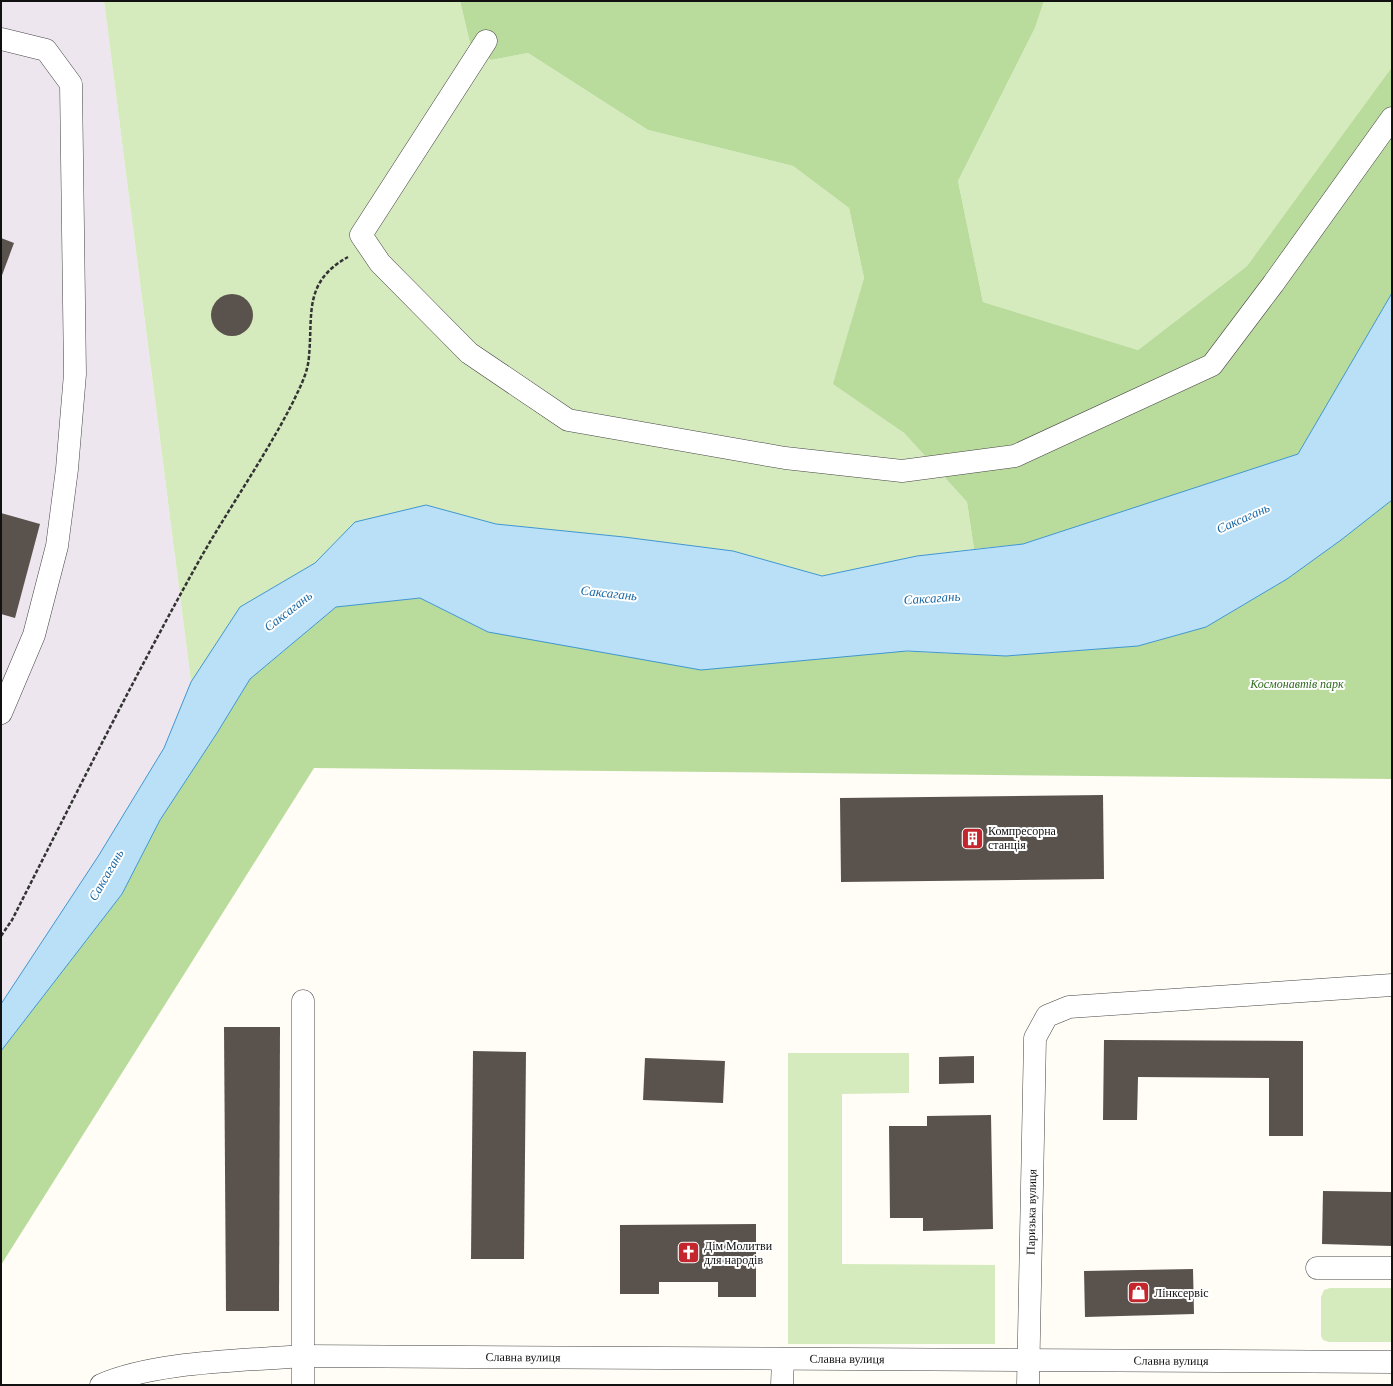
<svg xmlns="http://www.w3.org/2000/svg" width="1393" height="1386" font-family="Georgia,serif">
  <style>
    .industrial { fill: #eee6ef }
    .green { fill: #d5ebbd }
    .forest { fill: #b9dc9c }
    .water { fill: #b9e0f7; stroke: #3f96cf }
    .building { fill: #5a524d }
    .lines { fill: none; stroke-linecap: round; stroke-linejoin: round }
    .minor-casing { stroke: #444; stroke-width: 23 }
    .path { stroke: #333; stroke-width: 2.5; stroke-dasharray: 4 2; stroke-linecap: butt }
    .minor { stroke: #fff; stroke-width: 22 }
    .labels { text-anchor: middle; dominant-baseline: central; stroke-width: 4; stroke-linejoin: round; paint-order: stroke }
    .park-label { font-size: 12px; font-style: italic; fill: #2f6b1f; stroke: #fff }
    .poi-label { font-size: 12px; fill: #111; stroke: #fff; text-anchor: start }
    .street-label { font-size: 12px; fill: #111; stroke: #fff }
    .water-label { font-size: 13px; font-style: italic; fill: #1768a6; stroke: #fff }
  </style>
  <rect width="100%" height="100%" fill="#fffdf5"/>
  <!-- industrial -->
  <path class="industrial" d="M 1,1 L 104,1 L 191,682 L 164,748 L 99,855 L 1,1004 Z"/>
  <!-- green -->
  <g class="green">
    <path d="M 104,1 L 460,1 L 470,43 L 491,60 L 528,53 L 648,130 L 793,166 L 849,208 L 864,278 L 834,384 L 904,433 L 967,502 L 974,549 L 917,556 L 822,576 L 733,551 L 624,537 L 496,524 L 426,505 L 355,522 L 315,563 L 240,607 L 191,682 Z"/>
    <path d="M 1044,1 L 1392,1 L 1392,67 L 1346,131 L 1247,266 L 1138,350 L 983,302 L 958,181 L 1035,28 Z"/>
    <path d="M 788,1053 L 909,1053 L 909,1093 L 842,1094 L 842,1264 L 995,1265 L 995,1344 L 788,1344 Z"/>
    <path d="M 1330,1288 L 1392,1288 L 1392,1342 L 1329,1342 L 1323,1340 L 1321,1336 L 1321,1297 L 1324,1290 Z"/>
  </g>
  <!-- forest -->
  <g class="forest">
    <path d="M 460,1 L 1044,1 L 1035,28 L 958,181 L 983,302 L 1138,350 L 1247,266 L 1392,67 L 1392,293 L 1298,454 L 1023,544 L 974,549 L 967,502 L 904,433 L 833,384 L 864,278 L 849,208 L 793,166 L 648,130 L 528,53 L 491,60 L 470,43 Z"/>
    <path d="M 1392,500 L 1392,779 L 314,768 L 1,1265 L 1,1051 L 122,894 L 160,820 L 217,733 L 250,679 L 336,607 L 420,598 L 488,632 L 1006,656 L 1138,646 L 1206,627 L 1287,579 L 1341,540 Z"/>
  </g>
  <!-- water -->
  <path class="water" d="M 1392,293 L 1392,500 L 1341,540 L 1287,579 L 1206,627 L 1138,646 L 1006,656 L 907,651 L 701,670 L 488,632 L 420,598 L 336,607 L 250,679 L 217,733 L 160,820 L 122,894 L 1,1051 L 1,1004 L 99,855 L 164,748 L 191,682 L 240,607 L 315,563 L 355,522 L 426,505 L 496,524 L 624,537 L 733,551 L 822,576 L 917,556 L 1023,544 L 1298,454 Z"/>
  <!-- building -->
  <g class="building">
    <path d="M 1,238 L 14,243 L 1,278 Z"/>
    <circle cx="232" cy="315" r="21"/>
    <path d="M 1,513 L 40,524 L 15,618 L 1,614 Z"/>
    <path d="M 1103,795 L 1104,879 L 841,882 L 840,798 Z"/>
    <path d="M 224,1027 L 280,1027 L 279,1311 L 226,1311 Z"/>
    <path d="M 1104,1040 L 1303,1041 L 1303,1136 L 1269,1136 L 1269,1078 L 1138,1077 L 1137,1120 L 1103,1120 Z"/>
    <path d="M 473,1051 L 526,1052 L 524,1259 L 471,1259 Z"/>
    <path d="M 974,1056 L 974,1083 L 939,1084 L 939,1057 Z"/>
    <path d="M 645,1058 L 725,1061 L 723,1103 L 643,1100 Z"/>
    <path d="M 991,1115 L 993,1229 L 923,1231 L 923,1218 L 890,1218 L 889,1126 L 927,1126 L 927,1116 Z"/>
    <path d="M 1323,1191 L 1392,1192 L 1392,1246 L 1322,1244 Z"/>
    <path d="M 756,1224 L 756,1297 L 718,1297 L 718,1282 L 659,1282 L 659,1294 L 620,1294 L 620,1225 Z"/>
    <path d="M 1193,1269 L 1194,1314 L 1085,1317 L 1084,1271 Z"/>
  </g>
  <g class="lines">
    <defs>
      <g id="minor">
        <path d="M 1,39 L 46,50 L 71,84 L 75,374 L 67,469 L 57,546 L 34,635 L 1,713"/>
        <path d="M 486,41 L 361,235 L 380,263 L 469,353 L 568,420 L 785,458 L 902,471 L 1015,456 L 1212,365 L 1273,284 L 1392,118"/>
        <path d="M 1317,1268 L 1392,1268"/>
        <path id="s1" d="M 101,1385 C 156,1361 242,1361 302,1356 L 1392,1362"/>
        <path d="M 303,1385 L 303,1001"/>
        <path d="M 782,1385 L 783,1359"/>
        <path id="s2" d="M 1028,1385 L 1035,1038 L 1047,1016 L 1069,1007 L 1392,985"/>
      </g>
    </defs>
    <!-- minor casing -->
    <use href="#minor" class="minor-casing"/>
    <!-- path -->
    <path class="path" d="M 1,936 L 12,920 C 72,802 131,683 195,568 C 226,512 264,459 293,402 C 300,387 308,373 309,356 C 313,314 303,282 348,257"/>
    <!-- minor -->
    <use href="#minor" class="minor"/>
  </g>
  <!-- icons -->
  <defs>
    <symbol id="building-square" viewBox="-11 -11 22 22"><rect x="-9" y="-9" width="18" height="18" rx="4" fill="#c4262e" stroke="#fff"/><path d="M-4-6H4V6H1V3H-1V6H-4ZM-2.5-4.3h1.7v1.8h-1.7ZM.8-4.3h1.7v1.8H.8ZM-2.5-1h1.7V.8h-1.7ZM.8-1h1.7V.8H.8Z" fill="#fff"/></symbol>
    <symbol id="church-square" viewBox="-11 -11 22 22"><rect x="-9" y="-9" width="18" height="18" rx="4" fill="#c4262e" stroke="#fff"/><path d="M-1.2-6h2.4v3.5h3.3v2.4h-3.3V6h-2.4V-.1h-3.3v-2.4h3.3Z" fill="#fff"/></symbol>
    <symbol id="shop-square" viewBox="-11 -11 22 22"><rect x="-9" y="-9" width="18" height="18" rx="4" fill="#c4262e" stroke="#fff"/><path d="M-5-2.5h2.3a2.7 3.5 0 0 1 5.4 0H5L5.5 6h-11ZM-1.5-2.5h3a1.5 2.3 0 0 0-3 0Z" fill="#fff"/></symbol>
  </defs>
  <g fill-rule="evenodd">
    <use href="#building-square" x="960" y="826" width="25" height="25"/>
    <use href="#church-square" x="676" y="1240" width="25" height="25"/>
    <use href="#shop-square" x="1126" y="1280" width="25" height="25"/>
  </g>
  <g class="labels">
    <!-- park labels -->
    <g class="park-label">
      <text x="1297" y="684">Космонавтів парк</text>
    </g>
    <!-- poi labels -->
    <g class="poi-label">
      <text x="988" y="831">Компресорна<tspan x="988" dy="14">станція</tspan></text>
      <text x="704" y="1246">Дім Молитви<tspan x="704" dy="14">для народів</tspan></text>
      <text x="1154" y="1293">Лінксервіс</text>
    </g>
    <!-- street labels -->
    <g class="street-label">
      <text stroke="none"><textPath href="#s2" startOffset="173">Паризька вулиця</textPath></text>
      <text stroke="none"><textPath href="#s1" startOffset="425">Славна вулиця</textPath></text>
      <text stroke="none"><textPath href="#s1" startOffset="749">Славна вулиця</textPath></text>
      <text stroke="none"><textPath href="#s1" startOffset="1073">Славна вулиця</textPath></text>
    </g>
    <!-- water labels -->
    <g class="water-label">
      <text transform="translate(1243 518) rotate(-24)">Саксагань</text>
      <text transform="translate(609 593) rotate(6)">Саксагань</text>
      <text transform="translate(932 598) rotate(-4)">Саксагань</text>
      <text transform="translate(288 611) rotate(-38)">Саксагань</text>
      <text transform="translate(106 875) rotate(-60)">Саксагань</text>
    </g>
  </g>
  <!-- border -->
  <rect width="1393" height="1386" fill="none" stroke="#111111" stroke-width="4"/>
</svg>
